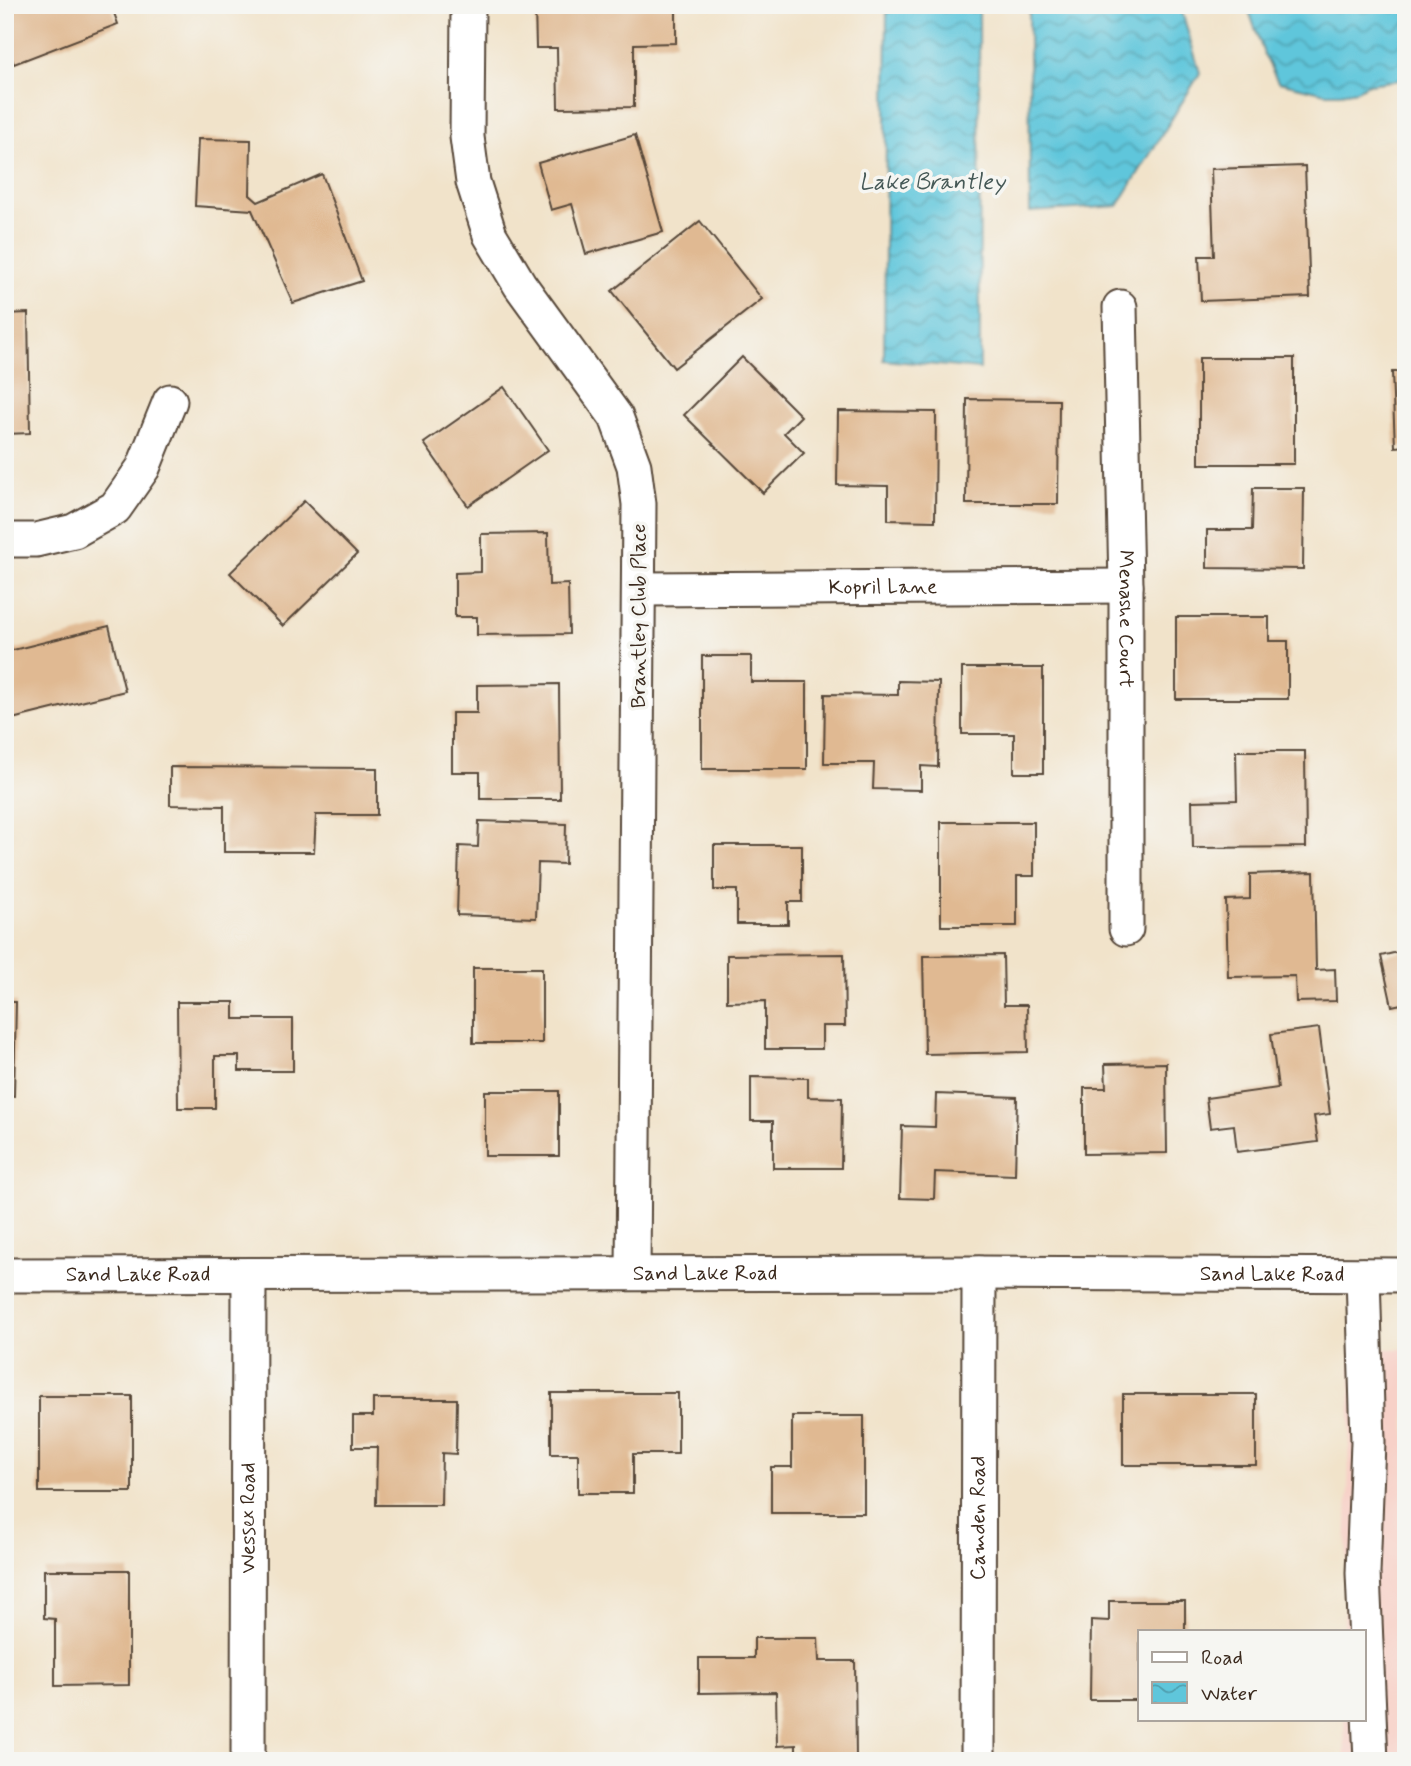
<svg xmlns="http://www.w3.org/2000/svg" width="1411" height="1766" font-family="Mynerve,sans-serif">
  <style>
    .built { fill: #f7d1c8 }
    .water { fill: url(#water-waves); stroke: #4d787c; stroke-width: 2 }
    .building { fill: #e0b992 }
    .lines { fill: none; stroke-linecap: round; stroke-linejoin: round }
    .minor-casing { stroke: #564638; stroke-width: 37 }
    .minor { stroke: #fff; stroke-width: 33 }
    .labels { text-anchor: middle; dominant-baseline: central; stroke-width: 7; stroke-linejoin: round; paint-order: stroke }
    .street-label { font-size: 21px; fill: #3b2a1e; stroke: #f6f6f2 }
    .water-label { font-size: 23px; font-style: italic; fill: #465957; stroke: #f6f6f2 }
  </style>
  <defs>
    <pattern id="water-waves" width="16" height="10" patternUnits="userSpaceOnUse" patternTransform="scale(1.75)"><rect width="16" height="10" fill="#5fc6db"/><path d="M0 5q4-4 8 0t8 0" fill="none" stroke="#50a1b1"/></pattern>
  </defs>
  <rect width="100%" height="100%" fill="#f6f6f2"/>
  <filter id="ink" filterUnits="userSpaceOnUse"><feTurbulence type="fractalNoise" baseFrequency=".0143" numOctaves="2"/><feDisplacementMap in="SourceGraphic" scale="14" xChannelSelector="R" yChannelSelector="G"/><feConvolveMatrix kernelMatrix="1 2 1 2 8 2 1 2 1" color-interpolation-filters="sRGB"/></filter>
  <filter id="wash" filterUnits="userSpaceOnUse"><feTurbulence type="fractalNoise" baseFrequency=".00686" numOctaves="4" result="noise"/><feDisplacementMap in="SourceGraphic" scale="28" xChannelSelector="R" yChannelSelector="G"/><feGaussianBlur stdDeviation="1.57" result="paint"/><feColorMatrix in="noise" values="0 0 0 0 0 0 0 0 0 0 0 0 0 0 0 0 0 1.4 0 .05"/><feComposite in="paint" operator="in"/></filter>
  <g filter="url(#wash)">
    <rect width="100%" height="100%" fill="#f1e3ca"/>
    <!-- built -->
    <path class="built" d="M 1352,1349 L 1406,1349 L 1406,1761 L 1345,1761 L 1344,1719 L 1364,1719 L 1364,1631 L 1344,1631 Z"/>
    <!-- water -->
    <g class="water">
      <path d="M 887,5 L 979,5 L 980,369 L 884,360 Z"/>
      <path d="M 1029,5 L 1180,5 L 1200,73 L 1118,206 L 1030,212 Z"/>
      <path d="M 1247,5 L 1406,5 L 1406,79 L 1368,84 L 1357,90 L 1340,93 L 1326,93 L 1278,82 L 1264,54 Z"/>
    </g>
    <g id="blocks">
      <!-- building -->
      <g class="building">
        <path d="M 5,5 L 111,5 L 118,24 L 14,64 L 5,41 Z"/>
        <path d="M 535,5 L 676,5 L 676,43 L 634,44 L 634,107 L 558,108 L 557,48 L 536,48 Z"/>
        <path d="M 635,135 L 663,232 L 586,254 L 572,204 L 551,210 L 538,163 Z"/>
        <path d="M 198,139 L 251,140 L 250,195 L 258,202 L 322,174 L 362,281 L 293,303 L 252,210 L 195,206 Z"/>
        <path d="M 1305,166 L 1310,297 L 1201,301 L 1199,256 L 1214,256 L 1211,169 Z"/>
        <path d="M 700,221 L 762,299 L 674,368 L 612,291 Z"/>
        <path d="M 28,313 L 30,433 L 5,434 L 5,314 Z"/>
        <path d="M 742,357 L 801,416 L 784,433 L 804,453 L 763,493 L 684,415 Z"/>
        <rect x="1199" y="358" width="95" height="106"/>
        <path d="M 1392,372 L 1406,372 L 1406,446 L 1395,447 Z"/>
        <path d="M 504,387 L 548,450 L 468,506 L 424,443 Z"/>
        <path d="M 967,399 L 1059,400 L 1058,504 L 966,504 Z"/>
        <path d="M 838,411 L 936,412 L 935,521 L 888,520 L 888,486 L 837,485 Z"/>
        <path d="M 1253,488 L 1304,488 L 1303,569 L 1207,568 L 1207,530 L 1252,530 Z"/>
        <path d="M 304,501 L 357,554 L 283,626 L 230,573 Z"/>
        <path d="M 548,533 L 549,585 L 568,584 L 569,634 L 477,635 L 477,617 L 455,617 L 455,573 L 481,572 L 481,534 Z"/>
        <path d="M 1176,617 L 1269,617 L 1269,641 L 1288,641 L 1288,699 L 1176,699 Z"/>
        <path d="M 109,626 L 125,691 L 8,720 L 5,708 L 5,652 Z"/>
        <path d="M 702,656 L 751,656 L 751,682 L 807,682 L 807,769 L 702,769 Z"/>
        <path d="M 962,668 L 1043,668 L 1043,773 L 1014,773 L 1014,734 L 962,734 Z"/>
        <path d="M 898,681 L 939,682 L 938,767 L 921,766 L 921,790 L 873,789 L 874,763 L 824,763 L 825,694 L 898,695 Z"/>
        <path d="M 559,684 L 560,799 L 480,799 L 480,772 L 452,772 L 452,713 L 477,713 L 477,685 Z"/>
        <path d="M 1236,751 L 1305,751 L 1306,847 L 1193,848 L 1192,801 L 1237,800 Z"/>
        <path d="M 170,767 L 377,768 L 377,815 L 316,815 L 314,852 L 224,852 L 224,806 L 170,805 Z"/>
        <path d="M 479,821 L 566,824 L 565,864 L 538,863 L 536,918 L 457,915 L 459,846 L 478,847 Z"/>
        <path d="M 941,822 L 1034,822 L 1034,876 L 1017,876 L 1017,926 L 941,926 Z"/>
        <path d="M 714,845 L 802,845 L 802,902 L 788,902 L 788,924 L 737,924 L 737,890 L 714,890 Z"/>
        <path d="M 1314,872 L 1316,970 L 1335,969 L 1336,1001 L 1296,1002 L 1295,976 L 1228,977 L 1226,900 L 1250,899 L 1250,874 Z"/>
        <path d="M 1406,950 L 1406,1003 L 1392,1006 L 1381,956 Z"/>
        <path d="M 844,954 L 845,1026 L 822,1026 L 822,1049 L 765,1049 L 765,1001 L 727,1002 L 727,955 Z"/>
        <path d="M 1003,955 L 1004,1005 L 1027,1005 L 1028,1052 L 925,1054 L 923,956 Z"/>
        <rect x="473" y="968" width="69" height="75"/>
        <path d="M 5,1002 L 16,1002 L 14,1096 L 5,1096 Z"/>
        <path d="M 177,1002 L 234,1002 L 234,1019 L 293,1019 L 293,1071 L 239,1071 L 239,1056 L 215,1056 L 215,1108 L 178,1108 Z"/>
        <path d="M 1319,1028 L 1330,1114 L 1314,1116 L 1318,1142 L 1237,1152 L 1234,1125 L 1210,1128 L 1206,1098 L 1278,1088 L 1271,1034 Z"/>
        <path d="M 1166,1063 L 1167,1153 L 1084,1154 L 1084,1088 L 1106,1088 L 1105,1064 Z"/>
        <path d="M 751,1077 L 808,1078 L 808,1097 L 842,1098 L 841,1168 L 773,1168 L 773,1121 L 751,1121 Z"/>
        <rect x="485" y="1091" width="74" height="65"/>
        <path d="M 936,1094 L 1017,1097 L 1015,1175 L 935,1172 L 934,1199 L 900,1198 L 902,1126 L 935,1127 Z"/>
        <path d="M 551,1393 L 678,1393 L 678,1454 L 633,1454 L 633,1493 L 578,1493 L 578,1454 L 551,1454 Z"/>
        <rect x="1123" y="1394" width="133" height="71"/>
        <rect x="39" y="1396" width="93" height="96"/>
        <path d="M 373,1399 L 457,1399 L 456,1454 L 442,1453 L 441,1505 L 376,1505 L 377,1447 L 353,1447 L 353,1416 L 373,1416 Z"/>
        <path d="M 792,1416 L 864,1416 L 864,1513 L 771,1513 L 771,1467 L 792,1467 Z"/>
        <path d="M 44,1570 L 129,1570 L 129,1685 L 55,1686 L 55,1619 L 44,1618 Z"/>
        <path d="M 1109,1601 L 1185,1601 L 1185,1631 L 1140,1631 L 1140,1700 L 1090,1700 L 1091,1620 L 1109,1621 Z"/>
        <path d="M 754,1638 L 818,1638 L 819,1661 L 855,1661 L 856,1761 L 796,1761 L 796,1745 L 777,1746 L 776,1692 L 699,1693 L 699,1658 L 754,1658 Z"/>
      </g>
    </g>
  </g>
  <g filter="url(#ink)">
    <use href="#blocks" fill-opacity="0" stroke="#564638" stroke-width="2"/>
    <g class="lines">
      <defs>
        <g id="minor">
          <path d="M 468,5 L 467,137 L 473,182 L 490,235 L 520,285 L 616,417 L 634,466 L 639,504 L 633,1273"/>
          <path id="s1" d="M 1120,307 L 1126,586 L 1126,929"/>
          <path d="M 5,540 L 36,540 L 74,531 L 115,508 L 143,468 L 170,401"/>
          <path id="s2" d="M 640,589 L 1126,586"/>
          <path id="s3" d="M 5,1275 L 979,1273 L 1406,1275"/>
          <path d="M 1363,1275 L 1368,1442 L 1363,1573 L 1371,1761"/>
          <path id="s4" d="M 248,1761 L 249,1275"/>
          <path id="s5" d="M 978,1761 L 979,1273"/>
        </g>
      </defs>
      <!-- minor casing -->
      <use href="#minor" class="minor-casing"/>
      <!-- minor -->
      <use href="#minor" class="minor"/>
    </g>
  </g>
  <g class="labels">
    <!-- street labels -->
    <g class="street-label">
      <text stroke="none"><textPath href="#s2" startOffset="243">Kopril Lane</textPath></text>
      <text transform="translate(639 616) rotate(-90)">Brantley Club Place</text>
      <text stroke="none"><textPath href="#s1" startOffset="312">Menashe Court</textPath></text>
      <text stroke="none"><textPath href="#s3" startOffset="700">Sand Lake Road</textPath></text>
      <text stroke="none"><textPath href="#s3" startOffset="1267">Sand Lake Road</textPath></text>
      <text stroke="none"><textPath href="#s3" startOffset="133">Sand Lake Road</textPath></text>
      <text stroke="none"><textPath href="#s5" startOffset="243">Camden Road</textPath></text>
      <text stroke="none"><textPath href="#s4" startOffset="243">Wessex Road</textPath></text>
    </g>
    <!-- water labels -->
    <g class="water-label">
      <text x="932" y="183">Lake Brantley</text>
    </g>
  </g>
  <!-- margin -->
  <rect width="1411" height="1766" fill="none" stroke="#f6f6f2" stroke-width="28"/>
  <!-- legend -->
  <rect x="1138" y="1630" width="228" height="91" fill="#f6f6f2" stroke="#aba49d" stroke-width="2"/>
  <rect x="1152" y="1652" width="35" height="10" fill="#ffffff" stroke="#aba49d" stroke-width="2"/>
  <text x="1201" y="1664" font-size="21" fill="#3b2a1e">Road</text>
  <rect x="1152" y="1682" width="35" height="21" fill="url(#water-waves)" stroke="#aba49d" stroke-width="2"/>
  <text x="1201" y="1700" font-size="21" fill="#3b2a1e">Water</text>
</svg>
